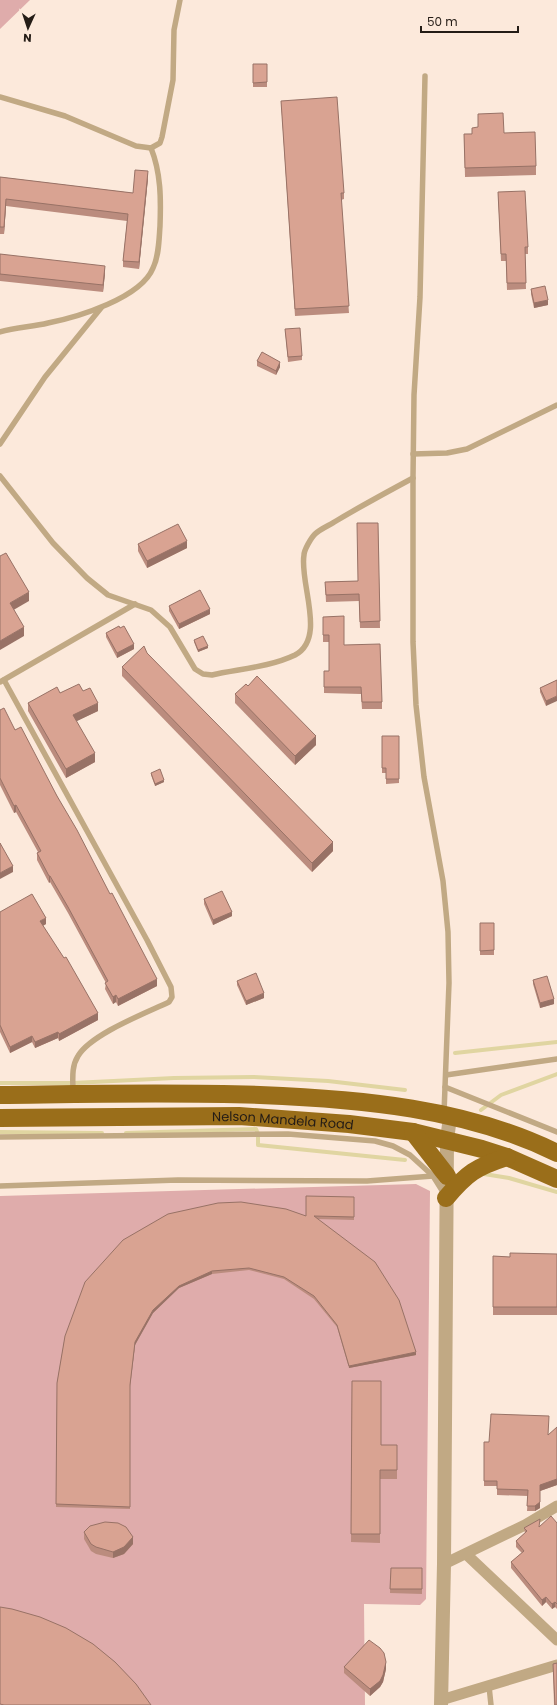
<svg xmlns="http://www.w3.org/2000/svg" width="557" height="1705" font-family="Poppins,sans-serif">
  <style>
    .green { fill: #dfacab }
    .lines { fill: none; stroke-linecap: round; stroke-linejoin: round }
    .stream { stroke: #e0d5a1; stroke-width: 4 }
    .service { stroke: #c1a984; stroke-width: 5.5 }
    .minor { stroke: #c1a984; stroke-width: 11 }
    .tertiary { stroke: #c1a984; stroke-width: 14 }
    .primary { stroke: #9a6e1a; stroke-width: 18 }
    .wall { fill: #bb8c7e }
    .shaded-wall { fill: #987266 }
    .building { fill: #d9a392; stroke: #987266 }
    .labels { text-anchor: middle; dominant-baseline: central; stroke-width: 3; stroke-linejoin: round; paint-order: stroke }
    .street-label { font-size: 13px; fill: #241c16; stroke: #fce9db }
  </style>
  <rect width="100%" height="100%" fill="#fce9db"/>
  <!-- green -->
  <g class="green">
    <path d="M 0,0 L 30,0 L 0,29 Z"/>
    <path d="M 416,1184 L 430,1191 L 426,1599 L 420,1605 L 364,1604 L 365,1705 L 0,1705 L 0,1196 Z"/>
  </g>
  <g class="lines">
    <!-- stream -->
    <g class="stream">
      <path d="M 455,1053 L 557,1042"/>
      <path d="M 0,1083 L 73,1083 L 174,1078 L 254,1077 L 328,1081 L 405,1090"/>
      <path d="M 481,1110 L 501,1095 L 557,1074"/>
      <path d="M 0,1132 L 102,1133"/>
      <path d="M 126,1133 L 256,1129 L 258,1134 L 258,1145 L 405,1160"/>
      <path d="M 484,1174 L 509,1178 L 557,1192"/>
    </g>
    <!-- service -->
    <g class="service">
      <path d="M 425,76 L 420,297 L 414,395 L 413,478 L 413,642 L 416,705 L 424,777 L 443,881 L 448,932 L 449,983 L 444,1113"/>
      <path d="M 0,97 L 65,116 L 136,146 L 151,148 L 160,143 L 162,137 L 173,80 L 174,30 L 180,0"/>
      <path d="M 0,332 C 16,327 32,327 48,323 C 78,317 141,298 153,268 C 159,256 159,239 160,226 C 161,199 161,173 151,148"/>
      <path d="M 0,444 L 45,377 L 101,308"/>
      <path d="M 413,454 L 447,453 L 467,449 L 557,405"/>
      <path d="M 0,476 L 53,543 L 87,578 L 108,595 L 151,610 L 170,627 L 195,669 L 203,674 L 212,675 C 239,669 270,667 295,655 C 327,638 299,583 304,555 C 304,550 311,538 315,534 C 320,529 330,525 336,521 C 361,506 387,492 413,478"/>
      <path d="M 4,680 L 147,940 L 171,987 L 172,997 L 169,1002 C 146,1013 91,1034 78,1056 C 71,1067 73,1080 73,1092"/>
      <path d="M 0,682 L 135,604"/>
      <path d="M 446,1075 L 557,1059"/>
      <path d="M 445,1087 L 557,1132"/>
      <path d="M 0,1137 L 288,1134 L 375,1141 L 393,1146 L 410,1155 L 433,1176 L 443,1192"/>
      <path d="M 0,1186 L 178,1180 L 367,1181 L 433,1176"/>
      <path d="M 489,1686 L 491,1705"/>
    </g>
    <!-- minor -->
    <g class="minor">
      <path d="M 466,1554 L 557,1640"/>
      <path d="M 444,1564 L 525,1525 L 557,1506"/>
      <path d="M 441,1700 L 557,1665"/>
    </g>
    <!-- tertiary -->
    <path class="tertiary" d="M 441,1705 L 444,1564 L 447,1140 L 450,1117"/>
    <!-- primary -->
    <g class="primary">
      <path d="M 0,1095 C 87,1094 173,1092 260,1095 C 360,1099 466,1108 557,1153"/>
      <path id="s1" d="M 0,1118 L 239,1116 L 349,1124 L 413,1132 L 482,1149 L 507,1157 L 557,1179"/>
      <path d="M 413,1132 L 447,1176"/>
      <path d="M 446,1198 C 467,1173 476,1167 507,1157"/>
    </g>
  </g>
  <!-- wall -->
  <g class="wall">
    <rect x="253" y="64" width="14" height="23"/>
    <path d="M 281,101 L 344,193 L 344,199 L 341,200 L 349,313 L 295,316 Z"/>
    <path d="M 504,133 L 536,166 L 536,175 L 465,177 L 464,134 Z"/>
    <path d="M 0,177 L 133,193 L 148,178 L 139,269 L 123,267 L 123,261 L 127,221 L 6,206 L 4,234 L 0,234 Z"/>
    <path d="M 498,192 L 528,247 L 528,254 L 525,254 L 526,289 L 507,290 L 506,261 L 501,261 Z"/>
    <path d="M 0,254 L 105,273 L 103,292 L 0,281 Z"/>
    <path d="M 531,289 L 548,305 L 534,308 L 531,294 Z"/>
    <path d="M 285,329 L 302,356 L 302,360 L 288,362 Z"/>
    <path d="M 257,361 L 280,367 L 276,375 L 257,366 Z"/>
    <path d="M 378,523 L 380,628 L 360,628 L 359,601 L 326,602 L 325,582 L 358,581 Z"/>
    <path d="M 138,544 L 187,548 L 147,568 L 138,551 Z"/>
    <path d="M 169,606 L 210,614 L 179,629 L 169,611 Z"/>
    <path d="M 323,617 L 344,645 L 382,702 L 382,709 L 362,709 L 361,694 L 324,693 L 324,671 L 329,671 L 329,642 L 323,642 Z"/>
    <path d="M 106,633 L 134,649 L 117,658 L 106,637 Z"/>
    <path d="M 194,640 L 208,648 L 198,652 L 194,642 Z"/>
    <path d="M 147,653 L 333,851 L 312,872 L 122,676 L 122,667 Z"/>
    <path d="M 557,680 L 546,706 L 540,692 L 540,688 Z"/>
    <path d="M 248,686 L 316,745 L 295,765 L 235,703 L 235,694 Z"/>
    <path d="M 83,691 L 98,711 L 76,721 L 95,762 L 66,778 L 28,711 L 28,703 L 60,693 Z"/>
    <path d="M 0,710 L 15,730 L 57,796 L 157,986 L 118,1006 L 116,1002 L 113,1004 L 105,989 L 106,983 L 68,913 L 50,882 L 49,883 L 37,860 L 37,853 L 38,852 L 16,812 L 14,813 L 0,785 Z"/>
    <path d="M 382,736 L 399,736 L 399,783 L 386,784 L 386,773 L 382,773 Z"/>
    <path d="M 151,773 L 164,782 L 155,786 L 151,775 Z"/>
    <path d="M 204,899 L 232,916 L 213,925 L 204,904 Z"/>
    <path d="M 0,912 L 46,924 L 43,926 L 98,1020 L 59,1041 L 58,1038 L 35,1048 L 32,1042 L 10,1053 L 0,1032 Z"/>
    <path d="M 480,923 L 494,950 L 494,955 L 480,955 Z"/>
    <path d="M 533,980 L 554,1004 L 540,1008 L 533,984 Z"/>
    <path d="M 237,981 L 264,998 L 246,1005 L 237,985 Z"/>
    <path d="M 354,1197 L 354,1220 L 318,1219 L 416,1355 L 349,1368 L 337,1327 L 314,1299 L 284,1279 L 249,1270 L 212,1274 L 179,1288 L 153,1313 L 135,1345 L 130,1387 L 130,1509 L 56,1507 L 57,1383 L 65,1336 L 306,1216 Z"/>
    <path d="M 557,1254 L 557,1315 L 493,1315 L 493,1256 L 510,1257 Z"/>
    <path d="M 352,1381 L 381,1445 L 397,1445 L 397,1479 L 380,1479 L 380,1543 L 351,1542 Z"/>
    <path d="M 557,1427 L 557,1485 L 540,1491 L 540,1508 L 535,1511 L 527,1511 L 528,1496 L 497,1495 L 497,1486 L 484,1486 L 484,1442 L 489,1442 L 549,1435 Z"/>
    <path d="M 557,1523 L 557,1609 L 555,1607 L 552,1609 L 546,1602 L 542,1606 L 511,1568 L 511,1562 L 522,1553 L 516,1547 L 516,1541 L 525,1533 L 524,1528 L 540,1527 Z"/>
    <path d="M 84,1532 L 133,1544 L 124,1554 L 113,1558 L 96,1554 L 91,1551 L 84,1539 Z"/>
    <path d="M 391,1568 L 422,1568 L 422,1594 L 390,1593 Z"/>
    <path d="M 553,1664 L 557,1705 L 554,1705 Z"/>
    <path d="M 344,1667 L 386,1669 L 383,1682 L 380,1687 L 370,1696 L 344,1673 Z"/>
  </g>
  <!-- shaded-wall -->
  <g class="shaded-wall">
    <path d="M 148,171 L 148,178 L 139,269 L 139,262 Z"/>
    <path d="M 6,199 L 6,206 L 4,234 L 4,227 Z"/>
    <path d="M 105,266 L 105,273 L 103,292 L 103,285 Z"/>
    <path d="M 548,300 L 548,305 L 534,308 L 534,303 Z"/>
    <path d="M 280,362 L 280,367 L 276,375 L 276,371 Z"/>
    <path d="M 187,541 L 187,548 L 147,568 L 147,561 Z"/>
    <path d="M 29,592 L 29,601 L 10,612 L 10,603 Z"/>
    <path d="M 210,609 L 210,614 L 179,629 L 179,624 Z"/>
    <path d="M 24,627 L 24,636 L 0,650 L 0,641 Z"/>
    <path d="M 134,644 L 134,649 L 117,658 L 117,653 Z"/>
    <path d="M 208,646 L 208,648 L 198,652 L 198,650 Z"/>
    <path d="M 557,696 L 557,701 L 546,706 L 546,701 Z"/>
    <path d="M 98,703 L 98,711 L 73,723 L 73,715 Z"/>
    <path d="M 316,736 L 316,745 L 295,765 L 295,756 Z"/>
    <path d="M 95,753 L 95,762 L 66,778 L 66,769 Z"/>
    <path d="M 164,780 L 164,782 L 155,786 L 155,784 Z"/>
    <path d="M 16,805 L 16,812 L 14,813 L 14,806 Z"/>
    <path d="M 333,842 L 333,851 L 312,872 L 312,863 Z"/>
    <path d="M 13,866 L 13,872 L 0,879 L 0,873 Z"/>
    <path d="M 49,876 L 50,876 L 50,882 L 49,883 Z"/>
    <path d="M 232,912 L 232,916 L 213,925 L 213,920 Z"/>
    <path d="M 46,918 L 46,924 L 40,927 L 40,921 Z"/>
    <path d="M 157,979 L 157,986 L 118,1006 L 118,999 Z"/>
    <path d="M 264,993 L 264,998 L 246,1005 L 246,1001 Z"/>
    <path d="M 116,995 L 116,1002 L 113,1004 L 113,997 Z"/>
    <path d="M 554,999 L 554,1004 L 540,1008 L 540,1003 Z"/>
    <path d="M 98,1013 L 98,1020 L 59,1041 L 59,1034 Z"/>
    <path d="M 58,1032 L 58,1038 L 35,1048 L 35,1042 Z"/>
    <path d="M 32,1036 L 32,1042 L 10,1053 L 10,1047 Z"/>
    <path d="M 212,1271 L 212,1274 L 179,1288 L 153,1313 L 135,1345 L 130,1387 L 135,1342 L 153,1310 L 179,1286 Z"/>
    <path d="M 416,1352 L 416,1355 L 349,1368 L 349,1366 Z"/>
    <path d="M 557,1479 L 557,1485 L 540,1491 L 540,1508 L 535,1511 L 535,1506 L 540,1485 Z"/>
    <path d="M 133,1537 L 133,1544 L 124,1554 L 113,1558 L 113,1552 Z"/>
    <path d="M 546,1597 L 546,1602 L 542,1606 L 542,1600 Z"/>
    <path d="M 555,1602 L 555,1607 L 552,1609 L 552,1604 Z"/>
    <path d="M 386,1662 L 386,1669 L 383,1682 L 380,1687 L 370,1696 L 370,1689 Z"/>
  </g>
  <!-- building -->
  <g class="building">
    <path d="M 253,64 L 267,64 L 267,82 L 253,83 Z"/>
    <path d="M 337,97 L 344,193 L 341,193 L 349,306 L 295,309 L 281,101 Z"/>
    <path d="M 503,113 L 504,133 L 535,132 L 536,166 L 465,168 L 464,134 L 472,134 L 472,128 L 478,127 L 478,114 Z"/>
    <path d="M 135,170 L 148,171 L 139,262 L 123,261 L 128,214 L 6,199 L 4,227 L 0,227 L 0,177 L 133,193 Z"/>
    <path d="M 525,191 L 528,247 L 525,247 L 526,283 L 507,283 L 506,254 L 501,254 L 498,192 Z"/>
    <path d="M 0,254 L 105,266 L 103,285 L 0,274 Z"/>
    <path d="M 545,286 L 548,300 L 534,303 L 531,289 Z"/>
    <path d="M 300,328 L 302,356 L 288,357 L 285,329 Z"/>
    <path d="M 262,352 L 280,362 L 276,371 L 257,361 Z"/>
    <path d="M 357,523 L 378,523 L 380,621 L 360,622 L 359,594 L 326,595 L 325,582 L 358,581 Z"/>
    <path d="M 178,524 L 187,541 L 147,561 L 138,544 Z"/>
    <path d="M 6,553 L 29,592 L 10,603 L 24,627 L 0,641 L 0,556 Z"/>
    <path d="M 200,590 L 210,609 L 179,624 L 169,606 Z"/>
    <path d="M 344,616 L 344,645 L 380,644 L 382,702 L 362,702 L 361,687 L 324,687 L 324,671 L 329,671 L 329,635 L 323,635 L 323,617 Z"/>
    <path d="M 119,626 L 120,628 L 124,626 L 134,644 L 117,653 L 106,633 Z"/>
    <path d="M 203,636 L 208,646 L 198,650 L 194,640 Z"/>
    <path d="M 144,646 L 147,653 L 333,842 L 312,863 L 122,667 Z"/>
    <path d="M 257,676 L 316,736 L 295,756 L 235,694 L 246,684 L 248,686 Z"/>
    <path d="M 557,680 L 557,696 L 546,701 L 540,688 Z"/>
    <path d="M 79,684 L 83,691 L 90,688 L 98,703 L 73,715 L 95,753 L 66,769 L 28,703 L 57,687 L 60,693 Z"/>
    <path d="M 4,708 L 15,730 L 21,727 L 57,796 L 77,830 L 110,894 L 112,893 L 157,979 L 118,999 L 116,995 L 113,997 L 105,983 L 108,981 L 68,907 L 50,876 L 49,876 L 37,853 L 41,851 L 16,805 L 14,806 L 0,778 L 0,710 Z"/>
    <path d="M 382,736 L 399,736 L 399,779 L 386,779 L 386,768 L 382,768 Z"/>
    <path d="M 160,769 L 164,780 L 155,784 L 151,773 Z"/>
    <path d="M 0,843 L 13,866 L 0,873 Z"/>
    <path d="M 222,891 L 232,912 L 213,920 L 204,899 Z"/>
    <path d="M 32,894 L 46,918 L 40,921 L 64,958 L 66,957 L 98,1013 L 59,1034 L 58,1032 L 35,1042 L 32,1036 L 10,1047 L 0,1025 L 0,912 Z"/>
    <path d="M 480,923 L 494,923 L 494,950 L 480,951 Z"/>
    <path d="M 256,973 L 264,993 L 246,1001 L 237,981 Z"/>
    <path d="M 547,976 L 554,999 L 540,1003 L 533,980 Z"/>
    <path d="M 306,1196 L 354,1197 L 354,1217 L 314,1216 L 375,1262 L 399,1300 L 416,1352 L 349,1366 L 337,1325 L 314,1296 L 284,1277 L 249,1268 L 212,1271 L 179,1286 L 153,1310 L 135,1342 L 130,1385 L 130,1507 L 56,1504 L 57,1383 L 65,1336 L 85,1282 L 123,1240 L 168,1214 L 218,1203 L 241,1202 L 286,1209 L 306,1216 Z"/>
    <path d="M 510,1253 L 557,1254 L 557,1307 L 493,1307 L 493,1256 L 510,1257 Z"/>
    <path d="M 352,1381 L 381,1381 L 381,1445 L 397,1445 L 397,1470 L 380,1470 L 380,1534 L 351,1534 Z"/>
    <path d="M 491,1414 L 549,1416 L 548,1435 L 557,1427 L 557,1479 L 540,1485 L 540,1502 L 535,1506 L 527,1506 L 528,1490 L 497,1489 L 497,1481 L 484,1481 L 484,1442 L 489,1442 Z"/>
    <path d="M 551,1516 L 557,1523 L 557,1604 L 555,1602 L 552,1604 L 546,1597 L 542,1600 L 511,1562 L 524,1551 L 516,1541 L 527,1531 L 524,1528 L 540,1519 L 539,1527 Z"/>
    <path d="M 105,1522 L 118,1523 L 126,1527 L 133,1537 L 124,1547 L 113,1552 L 96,1547 L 91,1544 L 84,1532 L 90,1526 Z"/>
    <path d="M 391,1568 L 422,1568 L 422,1589 L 390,1589 Z"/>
    <path d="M 0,1607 L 12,1609 L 40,1617 L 66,1628 L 93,1644 L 115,1662 L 136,1684 L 151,1705 L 4,1705 L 0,1704 Z"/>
    <path d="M 369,1640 L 380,1648 L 384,1653 L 386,1662 L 383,1675 L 380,1681 L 370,1689 L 344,1667 Z"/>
    <path d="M 557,1663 L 557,1705 L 555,1705 L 553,1664 Z"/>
  </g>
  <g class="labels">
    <!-- street labels -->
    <g class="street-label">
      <text stroke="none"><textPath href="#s1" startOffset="283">Nelson Mandela Road</textPath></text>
    </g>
  </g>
  <!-- north arrow -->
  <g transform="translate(28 28) rotate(183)" stroke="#fce9db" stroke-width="3" paint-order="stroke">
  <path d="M0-3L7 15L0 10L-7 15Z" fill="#241c16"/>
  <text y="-6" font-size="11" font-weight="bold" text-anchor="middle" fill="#241c16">N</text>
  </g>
  <!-- scale -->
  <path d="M421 26v6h97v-6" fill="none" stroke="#241c16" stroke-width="2"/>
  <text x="427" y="26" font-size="12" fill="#241c16" stroke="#fce9db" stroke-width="3" paint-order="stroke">50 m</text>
</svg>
